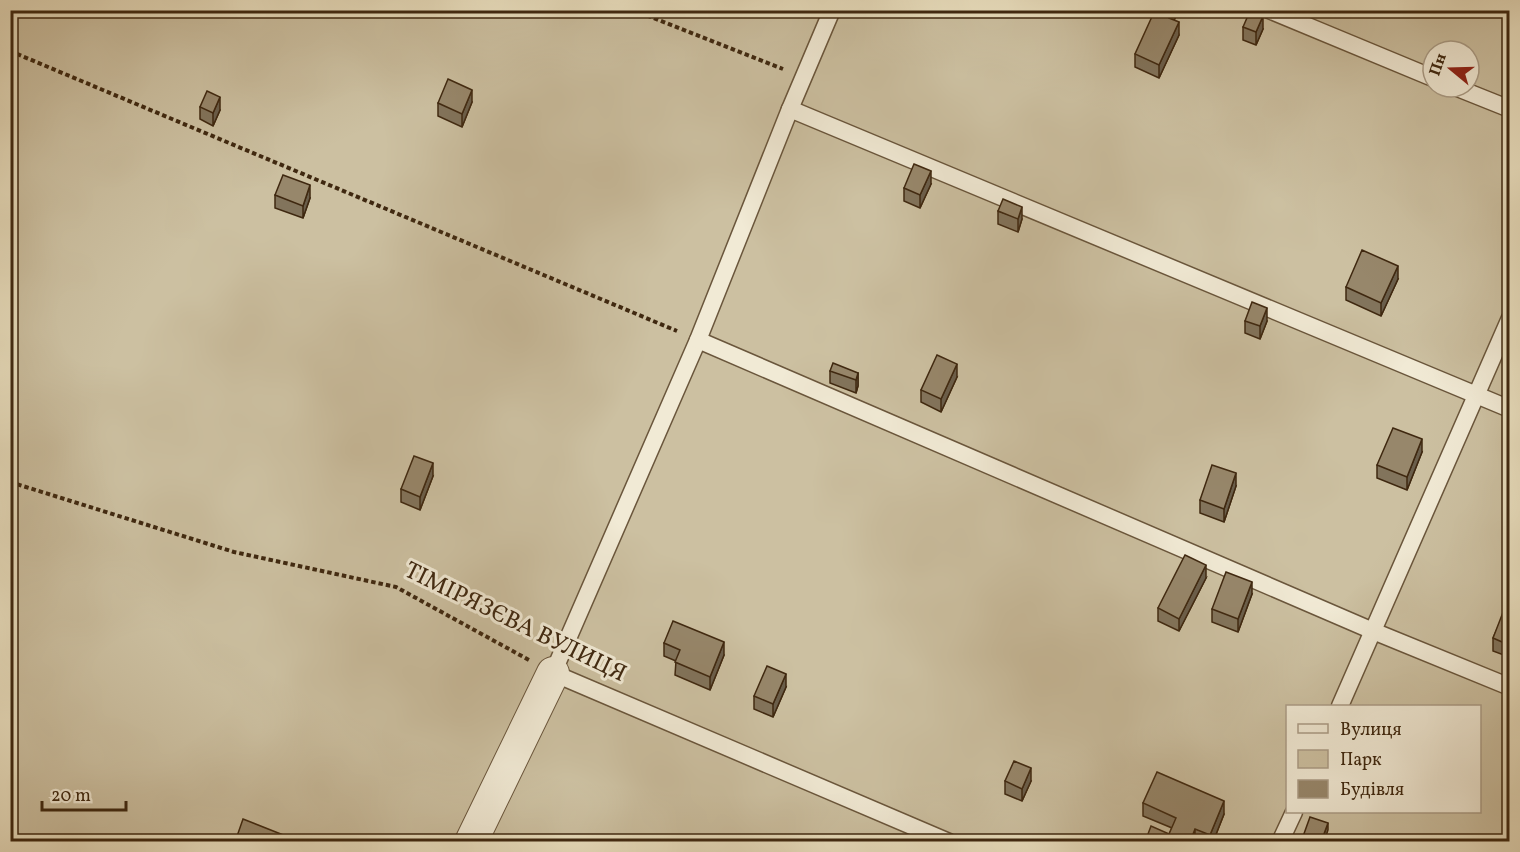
<svg xmlns="http://www.w3.org/2000/svg" width="1520" height="852" font-family="Vollkorn,serif">
  <style>
    .green { fill: #ccc0a1; stroke: #867458; stroke-width: 1.5; fill-rule: evenodd }
    .lines { fill: none; stroke-linecap: round; stroke-linejoin: round }
    .service-casing { stroke: #6a563c; stroke-width: 19 }
    .minor-casing { stroke: #6a563c; stroke-width: 34 }
    .path { stroke: #3f2810; stroke-width: 4; stroke-dasharray: 4.5 3; stroke-linecap: butt }
    .service { stroke: #f1ead5; stroke-width: 16 }
    .minor { stroke: #f1ead5; stroke-width: 32 }
    .wall { fill: #82745c; stroke: #3f2810; stroke-width: 1.5 }
    .shaded-wall { fill: #6a5e4b; stroke: #3f2810; stroke-width: 1.5 }
    .building { fill: #97876b; stroke: #3f2810; stroke-width: 1.5 }
    .labels { text-anchor: middle; dominant-baseline: central; stroke-width: 6; stroke-linejoin: round; paint-order: stroke }
    .street-label { font-size: 24px; fill: #3f2810; stroke: #f1ead5 }
  </style>
  <rect width="100%" height="100%" fill="#e9dfbf"/>
  <filter id="stains"><feTurbulence type="fractalNoise" baseFrequency=".00333" numOctaves="4"/><feColorMatrix values="0 0 0 0 .2 0 0 0 0 .09 0 0 0 0 .02 0 0 0 .5 -.17"/></filter>
  <radialGradient id="worn" r=".72"><stop offset=".6" stop-color="#630" stop-opacity="0"/><stop offset="1" stop-color="#630" stop-opacity=".3"/></radialGradient>
  <!-- green -->
  <path class="green" d="M 11,11 L 1509,11 L 1509,841 L 11,841 ZM 1433,51 L 1469,51 L 1469,87 L 1433,87 ZM 1288,706 L 1480,706 L 1480,812 L 1288,812 Z"/>
  <g class="lines">
    <defs>
      <g id="service">
        <path d="M 832,10 L 790,109 L 698,340 L 553,673 L 949,842"/>
        <path d="M 1269,10 L 1433,78"/>
        <path d="M 1455,87 L 1510,109"/>
        <path d="M 790,109 L 1510,409"/>
        <path d="M 698,340 L 1373,631 L 1510,687"/>
        <path d="M 1340,706 L 1510,318"/>
        <path d="M 1280,842 L 1294,812"/>
      </g>
      <path id="minor" d="M 471,842 L 553,673"/>
    </defs>
    <!-- service casing -->
    <use href="#service" class="service-casing"/>
    <!-- minor casing -->
    <use href="#minor" class="minor-casing"/>
    <!-- path -->
    <g class="path">
      <path d="M 633,10 L 783,69"/>
      <path d="M 10,51 L 677,331"/>
      <path d="M 10,482 L 234,552 L 396,587 L 529,660"/>
    </g>
    <!-- service -->
    <use href="#service" class="service"/>
    <!-- minor -->
    <use href="#minor" class="minor"/>
  </g>
  <!-- wall -->
  <g class="wall">
    <path d="M 1179,10 L 1174,20 L 1179,35 L 1159,78 L 1135,67 L 1135,54 Z"/>
    <path d="M 1243,27 L 1263,29 L 1256,45 L 1243,40 Z"/>
    <path d="M 472,102 L 462,127 L 438,116 L 438,103 Z"/>
    <path d="M 200,107 L 220,110 L 213,126 L 200,119 Z"/>
    <path d="M 931,184 L 920,208 L 904,201 L 904,188 Z"/>
    <path d="M 275,195 L 310,198 L 303,218 L 275,208 Z"/>
    <path d="M 998,211 L 1022,219 L 1018,232 L 998,224 Z"/>
    <path d="M 1398,279 L 1381,316 L 1346,300 L 1346,287 Z"/>
    <path d="M 1245,321 L 1267,321 L 1260,339 L 1245,333 Z"/>
    <path d="M 830,371 L 858,373 L 858,386 L 856,393 L 830,383 Z"/>
    <path d="M 957,377 L 941,412 L 921,402 L 921,390 Z"/>
    <path d="M 1422,452 L 1407,490 L 1377,478 L 1377,465 Z"/>
    <path d="M 433,476 L 420,510 L 401,502 L 401,489 Z"/>
    <path d="M 1236,486 L 1224,522 L 1200,513 L 1200,500 Z"/>
    <path d="M 1206,578 L 1179,631 L 1158,621 L 1158,608 Z"/>
    <path d="M 1252,594 L 1238,632 L 1212,622 L 1212,609 Z"/>
    <path d="M 1509,603 L 1509,657 L 1493,651 L 1493,638 Z"/>
    <path d="M 664,643 L 724,655 L 710,690 L 675,675 L 676,661 L 664,656 Z"/>
    <path d="M 786,687 L 773,717 L 754,709 L 754,696 Z"/>
    <path d="M 1005,781 L 1031,781 L 1022,801 L 1005,794 Z"/>
    <path d="M 1143,803 L 1224,814 L 1213,842 L 1145,842 L 1169,834 L 1172,828 L 1143,816 Z"/>
  </g>
  <!-- shaded-wall -->
  <g class="shaded-wall">
    <path d="M 1173,10 L 1179,10 L 1169,31 L 1169,18 Z"/>
    <path d="M 1263,16 L 1263,29 L 1256,45 L 1256,32 Z"/>
    <path d="M 1179,22 L 1179,35 L 1159,78 L 1159,65 Z"/>
    <path d="M 472,90 L 472,102 L 462,127 L 462,114 Z"/>
    <path d="M 220,97 L 220,110 L 213,126 L 213,113 Z"/>
    <path d="M 931,171 L 931,184 L 920,208 L 920,195 Z"/>
    <path d="M 310,185 L 310,198 L 303,218 L 303,206 Z"/>
    <path d="M 1022,207 L 1022,219 L 1018,232 L 1018,219 Z"/>
    <path d="M 1398,266 L 1398,279 L 1381,316 L 1381,303 Z"/>
    <path d="M 1267,308 L 1267,321 L 1260,339 L 1260,326 Z"/>
    <path d="M 957,364 L 957,377 L 941,412 L 941,399 Z"/>
    <path d="M 858,373 L 858,386 L 856,393 L 856,380 Z"/>
    <path d="M 1422,439 L 1422,452 L 1407,490 L 1407,477 Z"/>
    <path d="M 433,463 L 433,476 L 420,510 L 420,497 Z"/>
    <path d="M 1236,473 L 1236,486 L 1224,522 L 1224,509 Z"/>
    <path d="M 1206,565 L 1206,578 L 1179,631 L 1179,619 Z"/>
    <path d="M 1252,582 L 1252,594 L 1238,632 L 1238,619 Z"/>
    <path d="M 724,642 L 724,655 L 710,690 L 710,677 Z"/>
    <path d="M 786,674 L 786,687 L 773,717 L 773,704 Z"/>
    <path d="M 1031,768 L 1031,781 L 1022,801 L 1022,789 Z"/>
    <path d="M 1224,801 L 1224,814 L 1213,842 L 1210,842 L 1210,835 Z"/>
    <path d="M 1328,823 L 1328,830 L 1324,842 L 1321,842 Z"/>
    <path d="M 1195,829 L 1195,842 L 1190,842 Z"/>
  </g>
  <!-- building -->
  <g class="building">
    <path d="M 1155,10 L 1173,10 L 1169,18 L 1179,22 L 1159,65 L 1135,54 Z"/>
    <path d="M 1250,11 L 1263,16 L 1256,32 L 1243,27 Z"/>
    <path d="M 448,79 L 472,90 L 462,114 L 438,103 Z"/>
    <path d="M 207,91 L 220,97 L 213,113 L 200,107 Z"/>
    <path d="M 914,164 L 931,171 L 920,195 L 904,188 Z"/>
    <path d="M 283,175 L 310,185 L 303,206 L 275,195 Z"/>
    <path d="M 1003,199 L 1022,207 L 1018,219 L 998,211 Z"/>
    <path d="M 1362,250 L 1398,266 L 1381,303 L 1346,287 Z"/>
    <path d="M 1252,302 L 1267,308 L 1260,326 L 1245,321 Z"/>
    <path d="M 937,355 L 957,364 L 941,399 L 921,390 Z"/>
    <path d="M 833,363 L 858,373 L 856,380 L 830,371 Z"/>
    <path d="M 1393,428 L 1422,439 L 1407,477 L 1377,465 Z"/>
    <path d="M 414,456 L 433,463 L 420,497 L 401,489 Z"/>
    <path d="M 1212,465 L 1236,473 L 1224,509 L 1200,500 Z"/>
    <path d="M 1185,555 L 1206,565 L 1179,619 L 1158,608 Z"/>
    <path d="M 1226,572 L 1252,582 L 1238,619 L 1212,609 Z"/>
    <path d="M 1507,602 L 1509,603 L 1509,645 L 1493,638 Z"/>
    <path d="M 673,621 L 724,642 L 710,677 L 675,662 L 680,650 L 664,643 Z"/>
    <path d="M 767,666 L 786,674 L 773,704 L 754,696 Z"/>
    <path d="M 1014,761 L 1031,768 L 1022,789 L 1005,781 Z"/>
    <path d="M 1157,772 L 1224,801 L 1210,835 L 1195,829 L 1190,842 L 1145,842 L 1151,826 L 1169,834 L 1176,818 L 1143,803 Z"/>
    <path d="M 1310,817 L 1328,823 L 1321,842 L 1301,842 Z"/>
    <path d="M 243,819 L 301,842 L 235,842 Z"/>
  </g>
  <g class="labels">
    <!-- street labels -->
    <g class="street-label">
      <text transform="translate(515 623) rotate(26)">ТІМІРЯЗЄВА ВУЛИЦЯ</text>
    </g>
  </g>
  <!-- margin -->
  <rect width="1520" height="852" fill="none" stroke="#e9dfbf" stroke-width="36"/>
  <rect x="12" y="12" width="1496" height="828" fill="none" stroke="#3f2810" stroke-width="3"/>
  <rect x="18" y="18" width="1484" height="816" fill="none" stroke="#3f2810" stroke-width="1.5"/>
  <!-- legend -->
  <rect x="1286" y="705" width="195" height="108" fill="#f1ead5" stroke="#aa9c86" stroke-width="1.5"/>
  <rect x="1298" y="724" width="30" height="9" fill="#f1ead5" stroke="#aa9c86" stroke-width="1.5"/>
  <text x="1340" y="735" font-size="18" fill="#3f2810">Вулиця</text>
  <rect x="1298" y="750" width="30" height="18" fill="#ccc0a1" stroke="#aa9c86" stroke-width="1.5"/>
  <text x="1340" y="765" font-size="18" fill="#3f2810">Парк</text>
  <rect x="1298" y="780" width="30" height="18" fill="#97876b" stroke="#aa9c86" stroke-width="1.5"/>
  <text x="1340" y="795" font-size="18" fill="#3f2810">Будівля</text>
  <!-- north arrow -->
  <g transform="translate(1451 69) rotate(289)"><circle r="28" fill="#f1ead5" stroke="#aa9c86" stroke-width="1.5"/>
  <path d="M0-4.5L10 22L0 15L-10 22Z" fill="#8f2418"/>
  <text y="-9" font-size="16" font-weight="bold" text-anchor="middle" fill="#3f2810">Пн</text>
  </g>
  <!-- scale -->
  <path d="M42 801v9h84v-9" fill="none" stroke="#3f2810" stroke-width="3"/>
  <text x="51" y="801" font-size="18" fill="#3f2810" stroke="#f1ead5" stroke-width="4.5" paint-order="stroke">20 m</text>
  <rect width="100%" height="100%" filter="url(#stains)"/>
  <rect width="100%" height="100%" fill="url(#worn)"/>
</svg>
